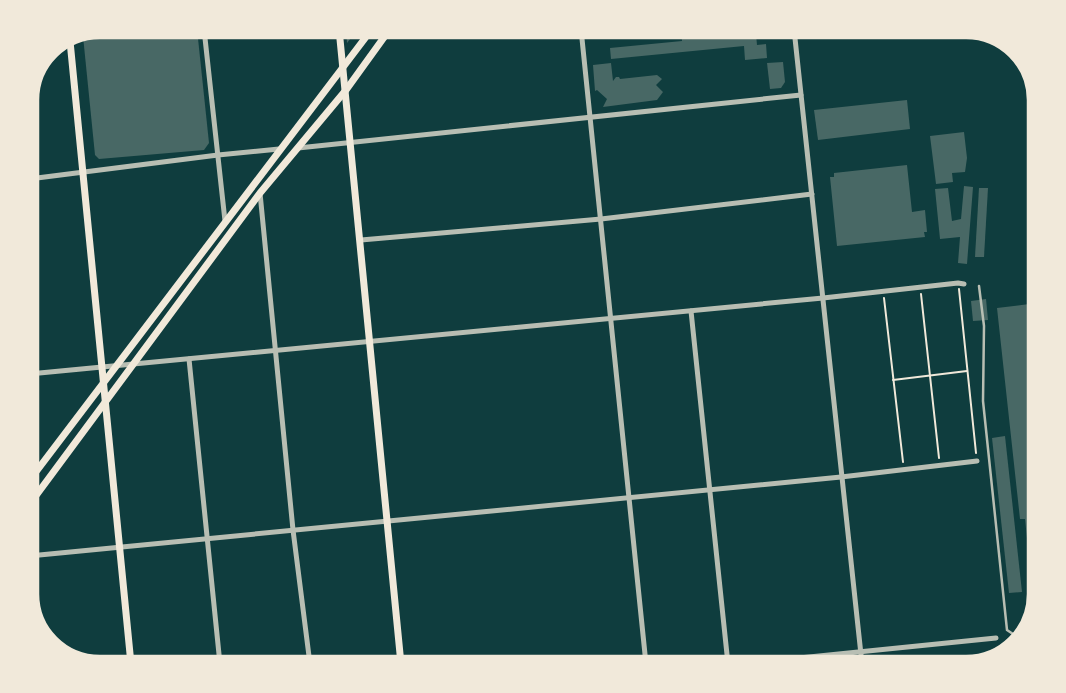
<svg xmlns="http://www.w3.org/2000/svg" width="1066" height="693" font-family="'Source Serif 4',serif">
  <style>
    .building { fill: #486865 }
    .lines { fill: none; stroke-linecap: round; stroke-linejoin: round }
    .path { stroke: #f1e9da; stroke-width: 2 }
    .service { stroke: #b8beb3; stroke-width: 2.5 }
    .minor { stroke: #b8beb3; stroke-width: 5 }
    .secondary { stroke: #f1e9da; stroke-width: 7 }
    .rim { fill: none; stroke: #f1e9da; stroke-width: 2.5 }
  </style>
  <rect width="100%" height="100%" fill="#0f3d3e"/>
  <!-- building -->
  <g class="building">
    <path d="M 99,29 L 197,29 L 209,143 L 204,150 L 99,159 L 95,155 L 83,36 Z"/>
    <path d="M 346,29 L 358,29 L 347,43 Z"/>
    <path d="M 607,29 L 649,29 L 649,30 L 608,34 Z"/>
    <path d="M 681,29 L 746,29 L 747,35 L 756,34 L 757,45 L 766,44 L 767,58 L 745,60 L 744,46 L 611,59 L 610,48 L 682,41 Z"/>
    <path d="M 783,62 L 785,82 L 781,88 L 770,89 L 767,63 Z"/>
    <path d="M 611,63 L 613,81 L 616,77 L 619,77 L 620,79 L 657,75 L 662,79 L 656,85 L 663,92 L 657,100 L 603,107 L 607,99 L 597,90 L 595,91 L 593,65 Z"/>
    <path d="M 907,100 L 910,129 L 818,140 L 814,110 Z"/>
    <path d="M 964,132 L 967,158 L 965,172 L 952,173 L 953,182 L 936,184 L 930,136 Z"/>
    <path d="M 907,165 L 912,212 L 925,210 L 927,232 L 924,232 L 925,237 L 837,246 L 830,177 L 834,177 L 834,173 Z"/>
    <path d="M 964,186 L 973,187 L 967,264 L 958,263 L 960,237 L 940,239 L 935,189 L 948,188 L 952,221 L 961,219 Z"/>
    <path d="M 979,188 L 988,188 L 984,257 L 975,257 Z"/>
    <path d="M 986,299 L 988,320 L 973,321 L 971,301 Z"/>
    <path d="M 1037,303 L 1037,594 L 1034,605 L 1025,519 L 1020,519 L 997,308 Z"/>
    <path d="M 1005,436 L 1022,592 L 1009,593 L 992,438 Z"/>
  </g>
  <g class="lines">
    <!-- path -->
    <g class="path">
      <path d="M 959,289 L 976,453"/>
      <path d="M 921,294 L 939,458"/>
      <path d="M 884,298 L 903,462"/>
      <path d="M 893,380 L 967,371"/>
    </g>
    <!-- service -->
    <path class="service" d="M 979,286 L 984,326 L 983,401 L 1007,630 L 1016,636 L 1022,636"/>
    <!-- minor -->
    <g class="minor">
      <path d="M 204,29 L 225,221"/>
      <path d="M 581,29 L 646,664"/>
      <path d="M 794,29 L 862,664"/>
      <path d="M 298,148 L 801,95"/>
      <path d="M 29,179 L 218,155 L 279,149"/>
      <path d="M 260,193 L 293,530 L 310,664"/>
      <path d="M 361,240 L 601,219 L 812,194"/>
      <path d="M 691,311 L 728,664"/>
      <path d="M 189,359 L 220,664"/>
      <path d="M 29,374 L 823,298 L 958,283 L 964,284"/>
      <path d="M 29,556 L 841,477 L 977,461"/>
      <path d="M 741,664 L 996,638"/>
    </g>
    <!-- secondary -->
    <g class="secondary">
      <path d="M 339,29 L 401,664"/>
      <path d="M 70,41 L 131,664"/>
      <path d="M 29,481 L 372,29"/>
      <path d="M 29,505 L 260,193 L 346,90 L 390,29"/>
    </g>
  </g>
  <!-- crop -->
  <path d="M0 0H1066V693H0ZM100 38H966A62 62 0 0 1 1028 100V594A62 62 0 0 1 966 656H100A62 62 0 0 1 38 594V100A62 62 0 0 1 100 38Z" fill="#f1e9da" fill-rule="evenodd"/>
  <path class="rim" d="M100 38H966A62 62 0 0 1 1028 100V594A62 62 0 0 1 966 656H100A62 62 0 0 1 38 594V100A62 62 0 0 1 100 38Z"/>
</svg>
